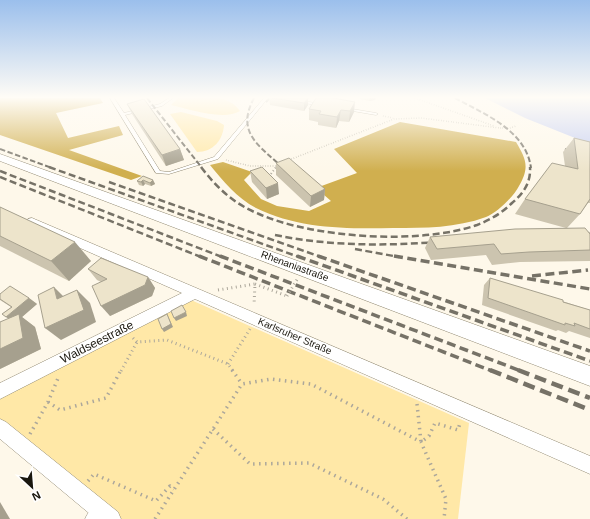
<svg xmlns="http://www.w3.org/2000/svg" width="590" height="519" font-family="Arial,sans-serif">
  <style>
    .green { fill: #ffe8a7 }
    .forest { fill: #d0af4f }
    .water { fill: #c7d0f2 }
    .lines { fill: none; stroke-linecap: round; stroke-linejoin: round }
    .service-casing { stroke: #928a73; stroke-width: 1 }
    .minor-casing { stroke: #928a73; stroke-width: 1 }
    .tertiary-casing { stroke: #928a73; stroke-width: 1 }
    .path-far3 { stroke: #aca79b; stroke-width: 1.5; stroke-dasharray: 0.5 2; stroke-linecap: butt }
    .path-far2 { stroke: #aca79b; stroke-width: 2; stroke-dasharray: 1 2.5; stroke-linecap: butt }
    .path-far1 { stroke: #aca79b; stroke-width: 3; stroke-dasharray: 1 3.5; stroke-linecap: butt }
    .path { stroke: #aca79b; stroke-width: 3.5; stroke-dasharray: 1.5 4.5; stroke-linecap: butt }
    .service { fill: #fff; fill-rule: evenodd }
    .minor { fill: #fff; fill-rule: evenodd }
    .tertiary { fill: #fff; fill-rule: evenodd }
    .rail-far3 { stroke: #767267; stroke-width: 2; stroke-dasharray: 5.5 2.5; stroke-linecap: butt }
    .rail-far2 { stroke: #767267; stroke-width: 2.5; stroke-dasharray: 7 3.5; stroke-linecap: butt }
    .rail-far1 { stroke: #767267; stroke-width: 3.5; stroke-dasharray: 9 4.5; stroke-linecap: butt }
    .rail { stroke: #767267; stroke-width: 4.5; stroke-dasharray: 12 6; stroke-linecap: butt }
    .path-bridge { stroke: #aca79b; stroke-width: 3; stroke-dasharray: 1 3.5; stroke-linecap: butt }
    .wall { fill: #ccc4af }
    .shaded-wall { fill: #a6a08e }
    .building { fill: #ede4cb; stroke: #a6a08e }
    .labels { text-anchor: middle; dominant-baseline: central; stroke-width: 3; stroke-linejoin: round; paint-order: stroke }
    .street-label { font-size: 10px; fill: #1a170e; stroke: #fff }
    .near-street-label { font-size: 12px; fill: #1a170e; stroke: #fff }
  </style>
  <rect width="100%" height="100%" fill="#fef8ea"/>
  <!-- green -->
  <g class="green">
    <path d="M 178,98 C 198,98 227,92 240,111 C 223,121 189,109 171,105 Z"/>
    <path d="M 181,112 L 217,121 L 224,125 C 223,140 213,152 197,152 L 170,114 Z"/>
    <path d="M 191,300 L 469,423 L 458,519 L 119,519 L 0,427 L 0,392 Z"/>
  </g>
  <!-- forest -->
  <g class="forest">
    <path d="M 0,98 L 100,98 L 103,103 L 56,113 L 68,138 L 119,126 L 123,135 L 69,150 L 142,176 L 131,180 L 0,135 Z"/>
    <path d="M 400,122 L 516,142 C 526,159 530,167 519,186 C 514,196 497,213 486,217 C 456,228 425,228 393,228 C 348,229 298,229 256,208 C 237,198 223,181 210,165 L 223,162 L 252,172 L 244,180 L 261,199 L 277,206 L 309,211 L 331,201 L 316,188 L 357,173 L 334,149 Z"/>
  </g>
  <!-- water -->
  <path class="water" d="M 485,98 L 590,98 L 590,144 L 525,118 Z"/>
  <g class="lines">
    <defs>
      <g id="service">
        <path d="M 110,98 L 114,98 L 124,113 L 160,104 L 169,98 L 173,98 L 162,106 L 125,115 L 160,171 L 169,172 L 214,157 L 264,98 L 268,98 L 218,159 L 169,174 L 156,173 Z"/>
        <path d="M 299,100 L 320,104 L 322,105 L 320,106 L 300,102 L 299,102 Z"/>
        <path d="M 346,108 L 376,113 L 378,114 L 376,115 L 347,110 L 345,109 Z"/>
        <path d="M 97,505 L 100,507 L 102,510 L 96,519 L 85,519 C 87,514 92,507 97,505 Z"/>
      </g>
      <g id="minor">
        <path d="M 32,218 L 590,456 L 590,474 L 195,299 L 0,399 L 0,383 L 182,293 L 28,225 L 27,222 L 28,219 Z"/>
        <path d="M 0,419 L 6,422 L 118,512 L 121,519 L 96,519 L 0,439 Z"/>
      </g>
      <path id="tertiary" d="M 0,154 L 590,366 L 590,386 L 0,161 Z"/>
    </defs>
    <!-- service casing -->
    <use href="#service" class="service-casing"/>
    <!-- minor casing -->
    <use href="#minor" class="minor-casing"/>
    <!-- tertiary casing -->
    <use href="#tertiary" class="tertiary-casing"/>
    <!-- path-far3 -->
    <g class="path-far3">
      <path d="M 415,98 L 494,126"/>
      <path d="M 383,116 L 393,118"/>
      <path d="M 500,128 L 510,128 L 516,126"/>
      <path d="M 226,160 L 250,166 L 278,166"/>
      <path d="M 289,160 L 394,119 L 421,118 L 500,128"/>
    </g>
    <!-- path-far2 -->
    <path class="path-far2" d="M 271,174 L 276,167"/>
    <!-- path-far1 -->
    <g class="path-far1">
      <path d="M 255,284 L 287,296"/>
      <path d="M 218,290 L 255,284 L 254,305"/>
      <path d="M 133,338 L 137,342 L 167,340 L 228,364 L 233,371"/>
      <path d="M 228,364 L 250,329"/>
      <path d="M 121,371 L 137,342"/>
    </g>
    <!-- path -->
    <g class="path">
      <path d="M 232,370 L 242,384"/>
      <path d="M 48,402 L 60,410 L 106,398 L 121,370"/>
      <path d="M 417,404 L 421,442 L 429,436 L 435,423 L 458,430 L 460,423"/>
      <path d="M 213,429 L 250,464 L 309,463 L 383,499 L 407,519"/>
      <path d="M 30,434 L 48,402 L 59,376"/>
      <path d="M 88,481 L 94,474 L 156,501 L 170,486 L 174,489"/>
      <path d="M 155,519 L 242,384 L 271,379 L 311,384 L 421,442 L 446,499 L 444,519"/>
    </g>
    <!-- service -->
    <use href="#service" class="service"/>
    <!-- minor -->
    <use href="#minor" class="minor"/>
    <!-- tertiary -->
    <use href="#tertiary" class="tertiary"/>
    <!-- rail-far3 -->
    <g class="rail-far3">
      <path d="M 147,98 L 202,168"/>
      <path d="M 254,98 C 235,133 260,146 283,168"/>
      <path d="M 455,98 C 484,114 526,130 531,168"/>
      <path d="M 266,102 L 270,98"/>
      <path d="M 0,149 L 52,168"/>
      <path d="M 565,149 L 590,158"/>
    </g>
    <!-- rail-far2 -->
    <g class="rail-far2">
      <path d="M 49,167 L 299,257"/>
      <path d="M 201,167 C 217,188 234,204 259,214 C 313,238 420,245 477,225 C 490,220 502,213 512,203 C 524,193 531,182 530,167"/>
      <path d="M 282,167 L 286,170"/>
      <path d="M 0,171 L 222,257"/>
      <path d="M 0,177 L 201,257"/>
      <path d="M 109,182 L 321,257"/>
      <path d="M 275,235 C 329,246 383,246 438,242"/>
      <path d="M 355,249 L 399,257"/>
    </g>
    <!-- rail-far1 -->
    <g class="rail-far1">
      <path d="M 199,256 L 492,371"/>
      <path d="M 220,256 L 521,371"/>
      <path d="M 297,256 L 590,361"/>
      <path d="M 318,256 L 590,351"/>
      <path d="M 394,256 L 590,289"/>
      <path d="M 532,276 L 588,270"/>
    </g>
    <!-- rail -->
    <g class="rail">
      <path d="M 490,370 L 590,410"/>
      <path d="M 518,370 L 590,398"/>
    </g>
    <!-- path-bridge -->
    <path class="path-bridge" d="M 287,296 L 298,278"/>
  </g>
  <!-- wall -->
  <g class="wall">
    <path d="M 269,98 L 308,98 L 308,105 L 304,111 L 270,105 Z"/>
    <path d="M 316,98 L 354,112 L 349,122 L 339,121 L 336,128 L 318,125 L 318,122 L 309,120 L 309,109 Z"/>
    <path d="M 359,98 L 376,98 L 375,100 L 369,101 L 360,99 Z"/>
    <path d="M 127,104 L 180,149 L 184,160 L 166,166 L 132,114 Z"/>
    <path d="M 574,138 L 590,142 L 590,203 L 588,203 L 580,214 L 567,228 L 590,232 L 590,261 L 520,262 L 492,265 L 486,255 L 431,260 L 425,248 L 430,237 L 566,228 L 515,214 L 525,199 L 565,166 L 563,152 Z"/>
    <path d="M 276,163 L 325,189 L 324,200 L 310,207 L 276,175 Z"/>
    <path d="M 250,171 L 279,194 L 267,199 L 252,182 Z"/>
    <path d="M 153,180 L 155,184 L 151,186 L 145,184 L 143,186 L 139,185 L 137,181 Z"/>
    <path d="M 0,207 L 91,261 L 69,281 L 0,246 Z"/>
    <path d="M 88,269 L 148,277 L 155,288 L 152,296 L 110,316 L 101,282 L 97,280 Z"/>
    <path d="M 490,278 L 590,310 L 590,338 L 569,331 L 566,333 L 558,330 L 556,331 L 482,305 L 484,285 Z"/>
    <path d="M 0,294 L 29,298 L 37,304 L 22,317 L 35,327 L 41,349 L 0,369 L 0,322 L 9,319 L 2,314 L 11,307 L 0,300 Z"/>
  </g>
  <!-- shaded-wall -->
  <g class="shaded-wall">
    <path d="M 308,98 L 308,105 L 304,111 L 304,103 Z"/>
    <path d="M 370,98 L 376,98 L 375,100 L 369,101 Z"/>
    <path d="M 355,102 L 354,112 L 349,122 L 350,111 Z"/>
    <path d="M 341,110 L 339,121 L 336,128 L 337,117 Z"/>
    <path d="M 180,149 L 184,160 L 166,166 L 162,155 Z"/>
    <path d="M 143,180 L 145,184 L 143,186 L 141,182 Z"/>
    <path d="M 153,180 L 155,184 L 151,186 L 150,183 Z"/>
    <path d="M 278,183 L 279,194 L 267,199 L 266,188 Z"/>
    <path d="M 325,189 L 324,200 L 310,207 L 311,196 Z"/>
    <path d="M 75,242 L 91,261 L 69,281 L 51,261 Z"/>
    <path d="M 148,277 L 155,288 L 152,296 L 110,316 L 101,306 Z"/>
    <path d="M 54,287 L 68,301 L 57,299 Z"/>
    <path d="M 77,290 L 90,303 L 96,322 L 61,340 L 45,328 Z"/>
    <path d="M 29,298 L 37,304 L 22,317 L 35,327 L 41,349 L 0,369 L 0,349 L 15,323 L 6,317 Z"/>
    <path d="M 186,312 L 187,316 L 176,321 L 174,318 Z"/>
    <path d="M 167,314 L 173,327 L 164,332 L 162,329 Z"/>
    <path d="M 0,502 L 10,519 L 0,519 Z"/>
  </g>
  <!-- building -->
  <g class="building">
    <path d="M 272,98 L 308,98 L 304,103 Z"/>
    <path d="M 316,98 L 333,98 L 355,102 L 350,111 L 341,110 L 337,117 L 319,114 L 321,111 L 309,109 Z"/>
    <path d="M 144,99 L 180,149 L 162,155 L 127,104 Z"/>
    <path d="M 574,138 L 590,142 L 590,199 L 580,214 L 525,199 L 552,163 L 578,169 Z"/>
    <path d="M 289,158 L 325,189 L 311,196 L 276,163 Z"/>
    <path d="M 262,167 L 278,183 L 266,188 L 250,171 Z"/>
    <path d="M 143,176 L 153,180 L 150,183 L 143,180 L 141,182 L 137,181 Z"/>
    <path d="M 0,207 L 75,242 L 51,261 L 0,236 Z"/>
    <path d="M 585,228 L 590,234 L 590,250 L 529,252 L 501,254 L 494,244 L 437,249 L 430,237 L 515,229 Z"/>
    <path d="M 101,258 L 148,277 L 145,285 L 101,306 L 92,286 L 107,279 L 88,269 Z"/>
    <path d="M 490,278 L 563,300 L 563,302 L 590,310 L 590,329 L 574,323 L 575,326 L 565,323 L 565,325 L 488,298 Z"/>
    <path d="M 10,286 L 29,298 L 6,317 L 2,314 L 12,307 L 0,299 L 0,294 Z"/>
    <path d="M 54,287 L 57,299 L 77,290 L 84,310 L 45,328 L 38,295 Z"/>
    <path d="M 182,305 L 186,312 L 174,318 L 171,311 Z"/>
    <path d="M 19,314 L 23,338 L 0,349 L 0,322 Z"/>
    <path d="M 167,314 L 171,324 L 162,329 L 158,319 Z"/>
  </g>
  <!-- sky -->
  <linearGradient id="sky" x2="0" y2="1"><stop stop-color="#9bbfec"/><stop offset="0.57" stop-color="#fffcf6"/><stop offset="1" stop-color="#fffcf6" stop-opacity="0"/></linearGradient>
  <rect width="590" height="171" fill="url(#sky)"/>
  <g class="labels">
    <!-- street labels -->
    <g class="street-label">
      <text transform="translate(295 266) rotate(20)">Rhenaniastraße</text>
      <text transform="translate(295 336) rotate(23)">Karlsruher Straße</text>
    </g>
    <!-- near-street labels -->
    <g class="near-street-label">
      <text transform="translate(97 342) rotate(-27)">Waldseestraße</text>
    </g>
  </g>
  <!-- north arrow -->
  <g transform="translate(32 487) rotate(154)" stroke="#ffffff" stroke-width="3" paint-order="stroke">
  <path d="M0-3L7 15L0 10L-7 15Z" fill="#1a170e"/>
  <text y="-6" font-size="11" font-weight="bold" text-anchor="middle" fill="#1a170e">N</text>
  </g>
</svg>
